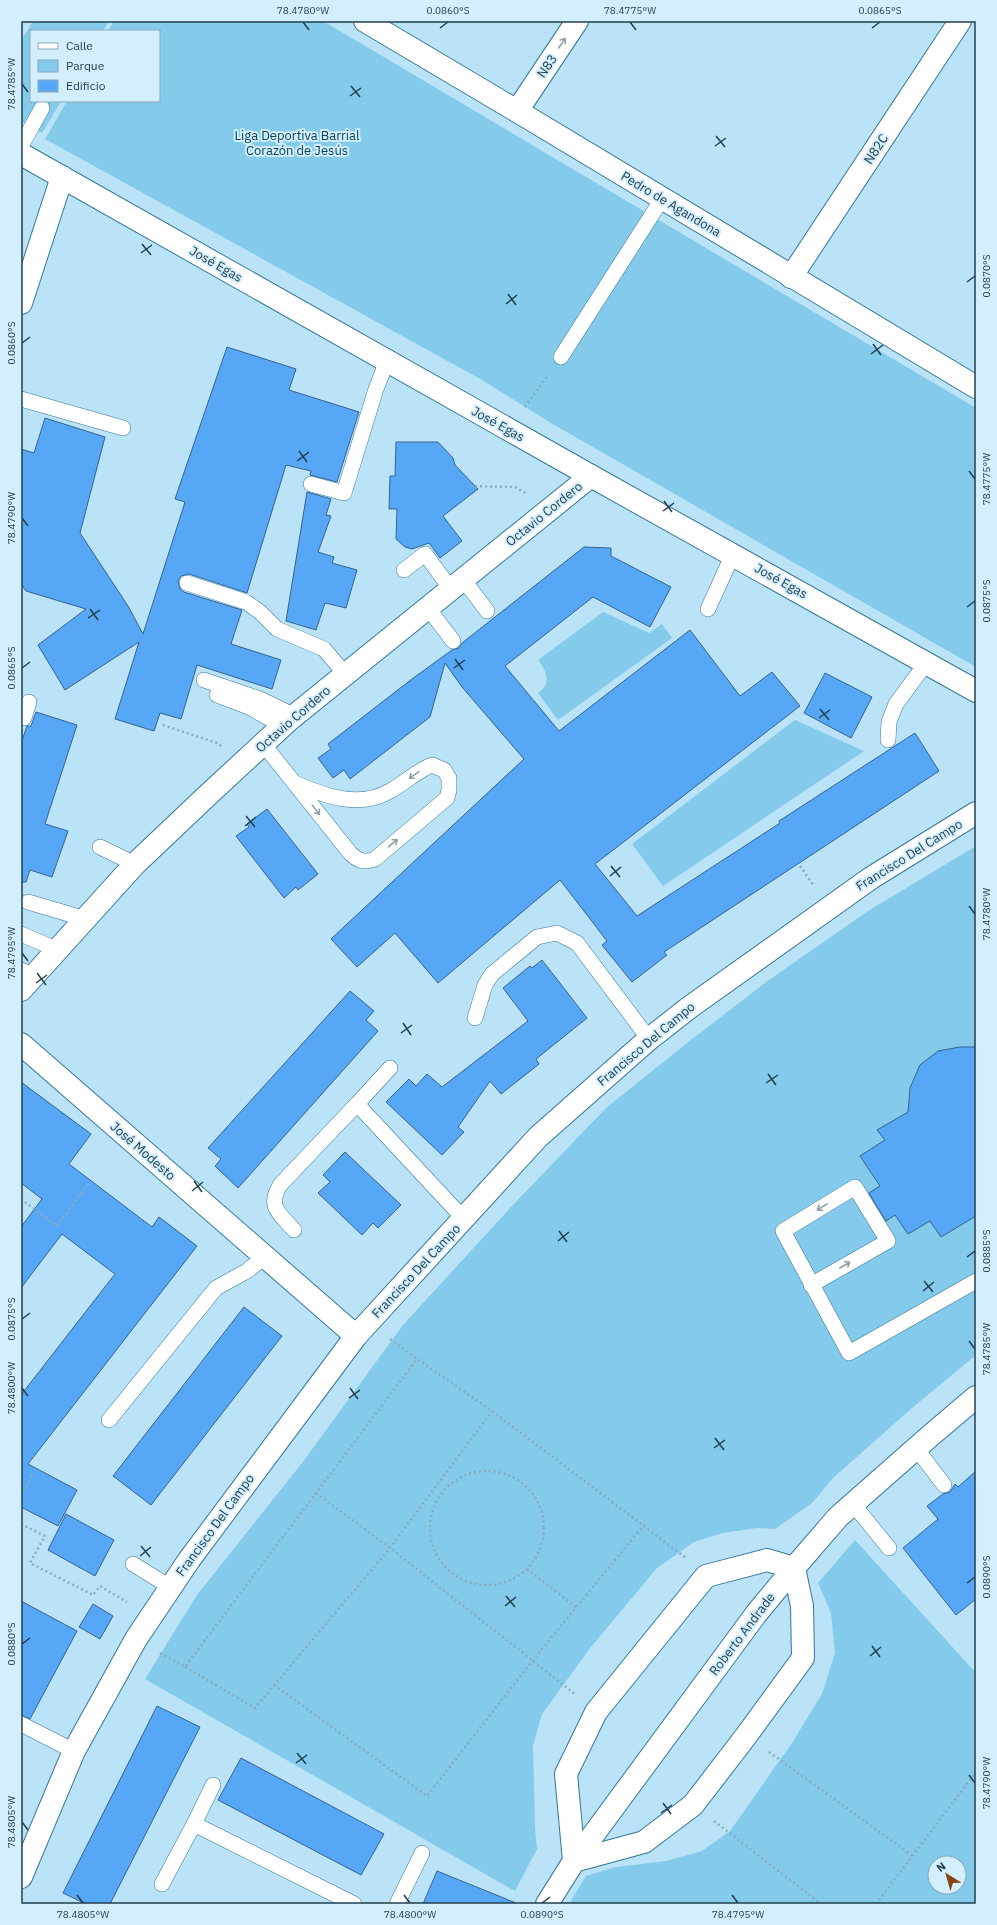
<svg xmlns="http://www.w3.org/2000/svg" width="997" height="1925" font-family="'IBM Plex Sans',sans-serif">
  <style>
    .green { fill: #83caeb; fill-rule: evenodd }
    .building { fill: #56a8f6; stroke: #37628d }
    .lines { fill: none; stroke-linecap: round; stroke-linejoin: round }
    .lane-casing { stroke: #327897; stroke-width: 16 }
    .street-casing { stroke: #327897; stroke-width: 24 }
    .path { stroke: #88acbe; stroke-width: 2.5; stroke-dasharray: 2 3; stroke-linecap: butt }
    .lane { stroke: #fff; stroke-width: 15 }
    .street { stroke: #fff; stroke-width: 22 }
    .oneway { stroke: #909fa6 }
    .ticks { fill: none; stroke: #223f4d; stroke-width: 1.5 }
    .labels { text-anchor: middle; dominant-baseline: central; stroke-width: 4; stroke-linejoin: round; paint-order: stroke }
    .street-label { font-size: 13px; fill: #223f4d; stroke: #d3eefc }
    .park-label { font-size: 13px; fill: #074359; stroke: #d3eefc }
    .neatline { fill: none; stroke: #223f4d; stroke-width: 1.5 }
    .ticks-label { font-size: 10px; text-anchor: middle; fill: #223f4d }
  </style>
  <rect width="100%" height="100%" fill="#bbe3f7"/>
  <!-- green -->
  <g class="green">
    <path d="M 33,21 L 109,21 L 103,31 L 31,31 L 31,101 L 61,101 L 42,133 L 21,121 L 21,41 Z"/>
    <path d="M 114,21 L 323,21 L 976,408 L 976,667 L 551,423 L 482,380 L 45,139 L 67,101 L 159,101 L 159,31 L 108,31 Z"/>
    <path d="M 603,612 L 649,633 L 662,624 L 672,638 L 558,720 L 538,693 C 552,683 547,672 538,660 Z"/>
    <path d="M 795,720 L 864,751 L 663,886 L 632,844 Z"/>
    <path d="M 976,846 L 976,1355 L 912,1408 L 833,1478 L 812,1503 L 775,1529 L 757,1528 L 722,1533 L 694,1542 L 657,1568 L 591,1647 L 542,1714 L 533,1746 L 535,1827 L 537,1849 L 515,1891 L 145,1679 L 197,1595 L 302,1463 L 403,1325 L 512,1206 L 606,1108 L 692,1039 L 769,980 L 868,911 Z"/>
    <path d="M 855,1540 L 976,1673 L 976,1904 L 569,1904 L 586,1876 L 616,1867 L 666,1861 L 702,1851 L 730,1831 L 792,1743 L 822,1694 L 835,1653 L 831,1613 L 818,1583 ZM 935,1863 L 959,1863 L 959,1887 L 935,1887 Z"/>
  </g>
  <!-- building -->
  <g class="building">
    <path d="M 227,347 L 296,369 L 289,390 L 359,412 L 337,482 L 310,475 L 311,471 L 286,465 L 247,593 L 189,574 L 181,576 L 178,581 L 180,589 L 184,592 L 242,610 L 231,644 L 281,660 L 272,689 L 197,665 L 181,719 L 160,713 L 154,731 L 115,719 L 139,642 L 65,690 L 38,645 L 86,609 L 26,591 L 21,584 L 21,449 L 34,453 L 45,418 L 105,437 L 80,533 L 128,606 L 143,634 L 185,502 L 175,499 Z"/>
    <path d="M 396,442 L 438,442 L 453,458 L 455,465 L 478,489 L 443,516 L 462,541 L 440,558 L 429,543 L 412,549 L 405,547 L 396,539 L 397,509 L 389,509 L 390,476 L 395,476 Z"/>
    <path d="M 307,492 L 331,499 L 326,515 L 331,516 L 318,552 L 334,557 L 332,563 L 357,570 L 346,608 L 325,603 L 316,630 L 286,621 Z"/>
    <path d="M 584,547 L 611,548 L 611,556 L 671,587 L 650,627 L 593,597 L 505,666 L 559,731 L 690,630 L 740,696 L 772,672 L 800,706 L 595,864 L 637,916 L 780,823 L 779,821 L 915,733 L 939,771 L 664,952 L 667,955 L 632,982 L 602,945 L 607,941 L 560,880 L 438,983 L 395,933 L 357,967 L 331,939 L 524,759 L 462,687 L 445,663 L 430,717 L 350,779 L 344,770 L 333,778 L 318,758 L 331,749 L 328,744 L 412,679 L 452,650 L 459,648 L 462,643 Z"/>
    <path d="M 825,673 L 872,697 L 851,738 L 804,713 Z"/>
    <path d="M 36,712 L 77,725 L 45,824 L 68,831 L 52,877 L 30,870 L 26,882 L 21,882 L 21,743 L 27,726 L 31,726 Z"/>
    <path d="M 267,809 L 318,874 L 298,890 L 296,887 L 284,898 L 236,836 L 249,827 L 247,824 Z"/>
    <path d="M 542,960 L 587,1018 L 536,1059 L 539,1064 L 501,1094 L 490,1081 L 458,1127 L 464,1132 L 442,1155 L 386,1102 L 409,1079 L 416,1086 L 427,1074 L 442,1087 L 528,1021 L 503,988 L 530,966 L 532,968 Z"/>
    <path d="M 350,991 L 374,1011 L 366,1020 L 378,1031 L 238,1188 L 215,1166 L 221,1159 L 208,1148 Z"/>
    <path d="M 960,1047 L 976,1047 L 976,1216 L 941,1237 L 930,1221 L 908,1234 L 895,1215 L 886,1221 L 869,1193 L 880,1186 L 860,1156 L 885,1140 L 877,1130 L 908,1112 L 910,1088 L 920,1065 L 938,1051 Z"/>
    <path d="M 21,1082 L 91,1134 L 69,1164 L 152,1227 L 159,1217 L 197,1246 L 28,1464 L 77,1490 L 58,1526 L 21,1507 L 21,1395 L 115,1274 L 62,1234 L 21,1288 L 21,1227 L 42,1199 L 21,1183 Z"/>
    <path d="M 345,1152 L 401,1205 L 378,1228 L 373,1223 L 362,1235 L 318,1193 L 330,1182 L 323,1175 Z"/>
    <path d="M 244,1307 L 282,1336 L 151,1505 L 113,1476 Z"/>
    <path d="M 976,1471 L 976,1599 L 956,1615 L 903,1548 L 938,1519 L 927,1506 L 943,1494 L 950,1492 L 955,1484 L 958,1487 Z"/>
    <path d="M 66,1514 L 114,1540 L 95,1576 L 48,1550 Z"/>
    <path d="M 21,1601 L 77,1631 L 30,1719 L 21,1715 Z"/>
    <path d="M 93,1604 L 113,1616 L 100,1639 L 79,1627 Z"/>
    <path d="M 157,1706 L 200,1727 L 110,1904 L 86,1904 L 63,1893 Z"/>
    <path d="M 241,1758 L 384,1834 L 361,1875 L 218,1800 Z"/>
    <path d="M 437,1871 L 516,1903 L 515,1904 L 423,1904 Z"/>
  </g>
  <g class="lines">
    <defs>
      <g id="lane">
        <path d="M 21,146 L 42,108"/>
        <path d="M 561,357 L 662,199"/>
        <path d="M 21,399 L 123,428"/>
        <path d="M 311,484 L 344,493 L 376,389 L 387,361"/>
        <path d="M 404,570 L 425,554 L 451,589"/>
        <path d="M 463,579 L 487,611"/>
        <path d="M 187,583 L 246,602 L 260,612 L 277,629 L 324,649 L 345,674"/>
        <path d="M 428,608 L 453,641"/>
        <path d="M 708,609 L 733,554"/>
        <path d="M 204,680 L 260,699 L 295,716"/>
        <path d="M 217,695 L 249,707 L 283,726"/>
        <path d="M 21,717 L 24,718 L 29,702"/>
        <path d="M 888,740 L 889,722 L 896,704 L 927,662"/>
        <path d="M 264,745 L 350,853 C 358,861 364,863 375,859 L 447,798 L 449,790 L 449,778 L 444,770 L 432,765 C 416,771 405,783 390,791 C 359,809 325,796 295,783"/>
        <path d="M 100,847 L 135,864"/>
        <path d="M 28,902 L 86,919"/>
        <path d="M 21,934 L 58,950"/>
        <path d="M 21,970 L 34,976"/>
        <path d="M 475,1018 L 485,985 L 492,974 L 537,937 L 557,933 L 577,943 L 649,1039"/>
        <path d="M 357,1104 L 390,1068"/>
        <path d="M 294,1230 C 279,1213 267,1207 280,1185 L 357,1104 L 464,1219"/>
        <path d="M 811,1285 L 888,1241 L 855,1187 L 783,1231 L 849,1353 L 976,1281"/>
        <path d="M 109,1420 L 216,1288 L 247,1271 L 266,1256"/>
        <path d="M 916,1448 L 944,1485"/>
        <path d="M 853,1504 L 889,1548"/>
        <path d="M 133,1564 L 170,1587"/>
        <path d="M 21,1724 L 74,1751"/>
        <path d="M 194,1824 L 213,1785"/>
        <path d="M 162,1884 L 194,1824 L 354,1904"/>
        <path d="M 397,1904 L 422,1853"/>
      </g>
      <g id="street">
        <path d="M 365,21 L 517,111 L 976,387"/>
        <path d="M 517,111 L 577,21"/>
        <path d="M 21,154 L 591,476 L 976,691"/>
        <path d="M 791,277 L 960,21"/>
        <path d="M 21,303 L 62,177"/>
        <path d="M 21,990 L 135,864 L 210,793 L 289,720 L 591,476"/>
        <path d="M 21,1044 L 356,1336"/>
        <path d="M 767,1560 L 794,1568 L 802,1606 L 803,1658 L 746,1736 L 693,1805 L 644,1842 L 574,1861 L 566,1774 L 596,1712 L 706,1576 Z"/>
        <path d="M 21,1877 L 74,1751 L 136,1639 L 189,1560 L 356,1336 L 538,1137 L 649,1039 L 690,1007 L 871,878 L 976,813"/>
        <path d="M 547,1904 L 574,1861 L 756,1614 L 794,1568 L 838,1517 L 930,1436 L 976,1397"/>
      </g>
    </defs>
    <!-- lane casing -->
    <use href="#lane" class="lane-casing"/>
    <!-- street casing -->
    <use href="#street" class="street-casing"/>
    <!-- path -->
    <g class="path">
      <path d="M 525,407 L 548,375"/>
      <path d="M 470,486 L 515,487 L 527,494"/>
      <path d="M 163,725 L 217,743 L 221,746"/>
      <path d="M 800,866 L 814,886"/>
      <path d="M 21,1199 L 57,1226 L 88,1184"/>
      <path d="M 390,1339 L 417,1359 L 492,1411 L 686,1558"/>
      <circle cx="487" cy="1528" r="57"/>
      <path d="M 316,1493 L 390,1548 L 576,1695"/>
      <path d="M 21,1495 L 33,1474"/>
      <path d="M 21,1524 L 45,1536 L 30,1563 L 93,1595 L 100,1586 L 127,1602"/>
      <path d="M 527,1569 L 576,1607"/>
      <path d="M 160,1653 L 185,1667 L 417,1359"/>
      <path d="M 185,1667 L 255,1708 L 390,1548 L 492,1411"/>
      <path d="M 274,1685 L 427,1796 L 533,1660 L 644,1525"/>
      <path d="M 769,1752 L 913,1856"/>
      <path d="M 714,1821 L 821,1904"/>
      <path d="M 876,1904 L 976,1772"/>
    </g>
    <!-- lane -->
    <use href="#lane" class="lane"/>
    <!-- street -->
    <use href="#street" class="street"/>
  </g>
  <!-- one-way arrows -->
  <defs><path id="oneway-shaft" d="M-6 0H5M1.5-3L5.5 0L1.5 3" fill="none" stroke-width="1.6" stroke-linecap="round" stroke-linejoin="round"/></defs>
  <g class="oneway">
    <use href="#oneway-shaft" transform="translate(562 43) rotate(-56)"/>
    <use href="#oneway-shaft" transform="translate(414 775) rotate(145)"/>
    <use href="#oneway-shaft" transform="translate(316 810) rotate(52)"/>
    <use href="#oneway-shaft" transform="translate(393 843) rotate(-40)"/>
    <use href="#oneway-shaft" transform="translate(822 1207) rotate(149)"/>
    <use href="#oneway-shaft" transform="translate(845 1265) rotate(-30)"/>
  </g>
  <!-- ticks -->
  <path class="ticks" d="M 303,22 L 309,30M 630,22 L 636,30M 440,28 L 448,22M 872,28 L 880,22M 22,84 L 28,92M 351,86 L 360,97M 350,96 L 361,88M 716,136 L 725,147M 715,146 L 726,138M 142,244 L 151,255M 141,253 L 152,245M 967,282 L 975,276M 508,294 L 516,305M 506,304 L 517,295M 22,343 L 30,337M 873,344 L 881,355M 871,354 L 883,345M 299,451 L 307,462M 297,461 L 309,452M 969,471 L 975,479M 664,501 L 672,512M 663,511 L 674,503M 22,518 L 28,526M 967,607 L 975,601M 90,609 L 98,620M 88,618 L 100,610M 455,659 L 463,670M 22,668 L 30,662M 454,668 L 465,660M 820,709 L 829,720M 819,718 L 830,710M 246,816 L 255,827M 245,826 L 256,817M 611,866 L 620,877M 610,876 L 621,867M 969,906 L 975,914M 22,953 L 28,961M 37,973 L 46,985M 36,983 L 47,975M 403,1023 L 411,1035M 401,1033 L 412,1025M 768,1074 L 776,1085M 766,1083 L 778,1075M 194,1181 L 202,1192M 192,1191 L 203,1182M 559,1231 L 567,1242M 558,1241 L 569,1232M 967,1257 L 975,1251M 924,1281 L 933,1292M 923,1291 L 934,1282M 22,1319 L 30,1313M 969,1341 L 975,1349M 22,1388 L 28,1396M 350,1388 L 358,1399M 349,1398 L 360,1390M 715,1438 L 724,1450M 714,1448 L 725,1440M 141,1546 L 150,1557M 140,1556 L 151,1547M 967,1583 L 975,1577M 506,1596 L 515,1607M 505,1606 L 516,1597M 22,1644 L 30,1638M 872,1646 L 880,1657M 870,1656 L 881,1647M 297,1753 L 306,1764M 296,1763 L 307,1755M 969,1775 L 975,1783M 663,1803 L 671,1814M 661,1813 L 672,1805M 22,1822 L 28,1830M 77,1895 L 83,1903M 404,1895 L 410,1903M 732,1895 L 738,1903M 542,1903 L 550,1897"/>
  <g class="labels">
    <!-- street labels -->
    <g class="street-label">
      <text transform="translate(547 66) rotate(-56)">N83</text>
      <text transform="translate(876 149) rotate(-57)">N82C</text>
      <text transform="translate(671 204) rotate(31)">Pedro de Agandona</text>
      <text transform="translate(216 264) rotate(30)">José Egas</text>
      <text transform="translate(498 424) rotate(29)">José Egas</text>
      <text transform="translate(544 514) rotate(-39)">Octavio Cordero</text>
      <text transform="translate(781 581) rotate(29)">José Egas</text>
      <text transform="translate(293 719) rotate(-41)">Octavio Cordero</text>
      <text transform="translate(909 855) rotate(-32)">Francisco Del Campo</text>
      <text transform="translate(646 1044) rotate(-40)">Francisco Del Campo</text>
      <text transform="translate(143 1151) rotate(41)">José Modesto</text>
      <text transform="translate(416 1271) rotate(-47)">Francisco Del Campo</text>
      <text transform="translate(215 1525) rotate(-54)">Francisco Del Campo</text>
      <text transform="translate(742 1634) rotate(-53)">Roberto Andrade</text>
    </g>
    <!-- park labels -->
    <g class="park-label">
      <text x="297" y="135">Liga Deportiva Barrial<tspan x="297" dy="15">Corazón de Jesús</tspan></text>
    </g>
  </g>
  <!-- border -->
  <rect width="997" height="1925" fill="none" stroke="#d3eefc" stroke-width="44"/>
  <!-- legend -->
  <rect x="30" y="30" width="130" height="72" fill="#d3eefc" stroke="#8ca8b6"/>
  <rect x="38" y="43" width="20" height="6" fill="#ffffff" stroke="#8ca8b6"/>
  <text x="66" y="50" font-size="12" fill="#223f4d">Calle</text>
  <rect x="38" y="60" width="20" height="12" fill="#83caeb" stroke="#8ca8b6"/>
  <text x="66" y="70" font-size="12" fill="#223f4d">Parque</text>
  <rect x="38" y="80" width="20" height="12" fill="#56a8f6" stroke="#8ca8b6"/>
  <text x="66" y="90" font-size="12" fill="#223f4d">Edificio</text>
  <!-- north arrow -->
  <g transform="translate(947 1875) rotate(323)"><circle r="19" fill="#d3eefc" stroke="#8ca8b6"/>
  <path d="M0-3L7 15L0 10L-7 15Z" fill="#884419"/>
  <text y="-6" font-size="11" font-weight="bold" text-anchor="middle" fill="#223f4d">N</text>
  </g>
  <rect x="22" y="22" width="953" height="1881" class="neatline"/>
  <g class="ticks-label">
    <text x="303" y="14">78.4780°W</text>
    <text x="448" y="14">0.0860°S</text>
    <text x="630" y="14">78.4775°W</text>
    <text x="880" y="14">0.0865°S</text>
    <text transform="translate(11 84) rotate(-90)" y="4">78.4785°W</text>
    <text transform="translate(986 276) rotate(-90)" y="4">0.0870°S</text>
    <text transform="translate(11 343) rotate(-90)" y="4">0.0860°S</text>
    <text transform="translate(986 479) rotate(-90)" y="4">78.4775°W</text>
    <text transform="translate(11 518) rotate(-90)" y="4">78.4790°W</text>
    <text transform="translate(986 601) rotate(-90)" y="4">0.0875°S</text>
    <text transform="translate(11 668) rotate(-90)" y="4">0.0865°S</text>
    <text transform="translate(986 914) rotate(-90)" y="4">78.4780°W</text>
    <text transform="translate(11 953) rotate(-90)" y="4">78.4795°W</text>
    <text transform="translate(986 1251) rotate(-90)" y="4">0.0885°S</text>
    <text transform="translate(11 1319) rotate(-90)" y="4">0.0875°S</text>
    <text transform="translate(986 1349) rotate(-90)" y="4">78.4785°W</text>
    <text transform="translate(11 1388) rotate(-90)" y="4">78.4800°W</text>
    <text transform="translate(986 1577) rotate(-90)" y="4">0.0890°S</text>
    <text transform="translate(11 1644) rotate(-90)" y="4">0.0880°S</text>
    <text transform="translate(986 1783) rotate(-90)" y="4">78.4790°W</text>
    <text transform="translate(11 1822) rotate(-90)" y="4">78.4805°W</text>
    <text x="83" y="1918">78.4805°W</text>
    <text x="410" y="1918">78.4800°W</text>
    <text x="542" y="1918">0.0890°S</text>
    <text x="738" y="1918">78.4795°W</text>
  </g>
</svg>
